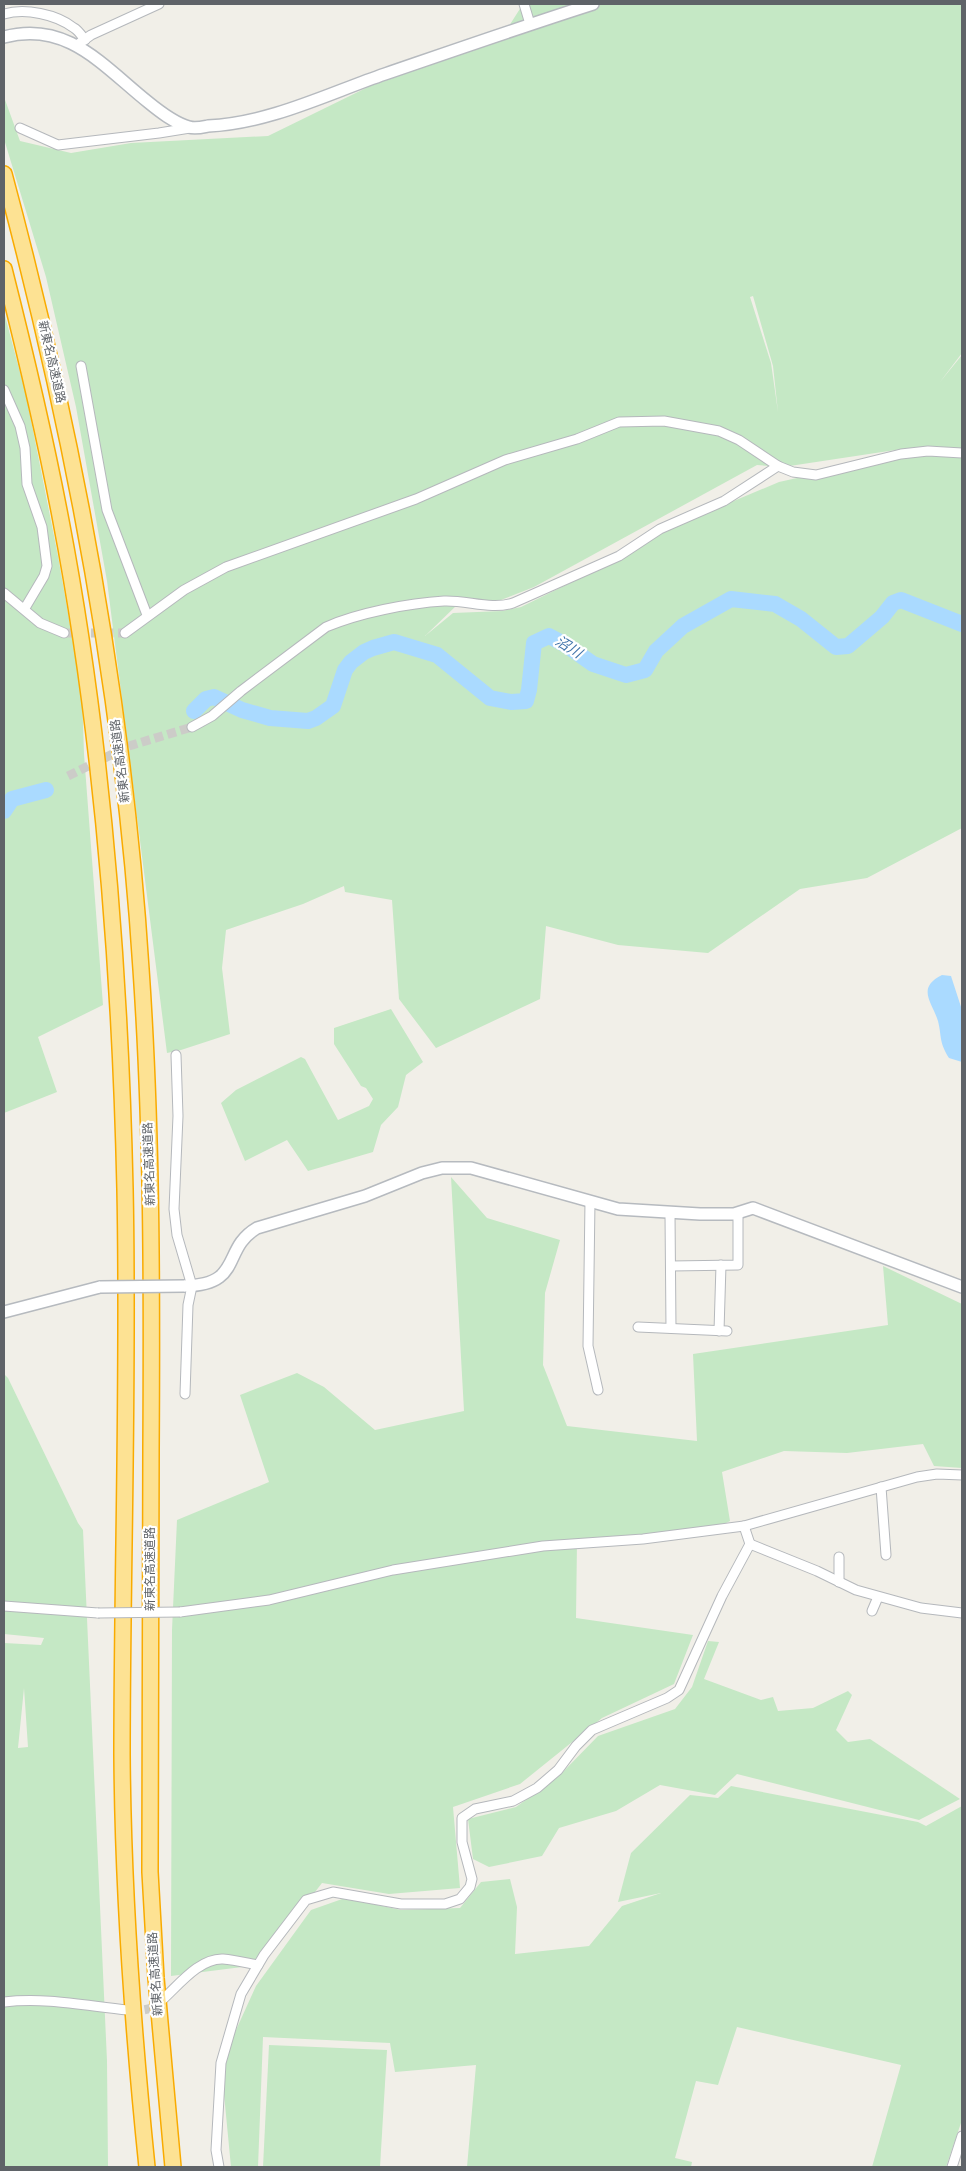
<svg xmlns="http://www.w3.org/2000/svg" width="966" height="2171" font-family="Overpass,'Noto Sans JP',sans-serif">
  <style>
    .green { fill: #c5e8c5; fill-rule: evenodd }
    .water { fill: #aadaff }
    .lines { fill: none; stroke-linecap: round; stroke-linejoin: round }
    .river { stroke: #aadaff; stroke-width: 16 }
    .street-tunnel { stroke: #ccccc8; stroke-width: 9; stroke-dasharray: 9 4.5; stroke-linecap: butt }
    .street-casing { stroke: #b5b8bc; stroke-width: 11 }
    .secondary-casing { stroke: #b6babf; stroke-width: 14 }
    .highway-casing { stroke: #f9ab00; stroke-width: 18 }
    .street { stroke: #fff; stroke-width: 9 }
    .secondary { stroke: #fff; stroke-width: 11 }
    .highway { stroke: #fde293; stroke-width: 15 }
    .street-bridge-casing { stroke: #b5b8bc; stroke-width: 11; stroke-linecap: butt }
    .secondary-bridge-casing { stroke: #b6babf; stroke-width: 14; stroke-linecap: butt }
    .street-bridge { stroke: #fff; stroke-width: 9 }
    .secondary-bridge { stroke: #fff; stroke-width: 11 }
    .labels { text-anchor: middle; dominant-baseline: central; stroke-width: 4.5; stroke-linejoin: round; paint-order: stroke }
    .street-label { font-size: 12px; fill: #5f6368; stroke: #fff }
    .water-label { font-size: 14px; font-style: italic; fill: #4174aa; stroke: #fff }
  </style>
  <rect width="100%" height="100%" fill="#f1efe8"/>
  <!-- green -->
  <g class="green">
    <path d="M 523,4 L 962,4 L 962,353 L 940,382 L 962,355 L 962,828 L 867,878 L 800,889 L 708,953 L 618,945 L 546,926 L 540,999 L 436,1048 L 399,999 L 392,900 L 345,892 L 344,886 L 303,904 L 226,930 L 222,968 L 230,1034 L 181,1050 L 167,1053 L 107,581 L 76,407 L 46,277 L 4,139 L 4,97 L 20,141 L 71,153 L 131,143 L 268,136 L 413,65 L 509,26 ZM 753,296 L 773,366 L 778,412 L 771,363 L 750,297 ZM 902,449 L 901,455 L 779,482 L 667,529 L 623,557 L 521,607 L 502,611 L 453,613 L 425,636 L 458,604 L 501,600 L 534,587 L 757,465 L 783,467 Z"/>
    <path d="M 4,312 L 26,395 L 58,556 L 82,693 L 84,754 L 103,1005 L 38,1037 L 57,1092 L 4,1113 Z"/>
    <path d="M 391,1009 L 423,1062 L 406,1075 L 398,1107 L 381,1125 L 373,1152 L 308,1171 L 287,1140 L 245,1161 L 221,1103 L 236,1090 L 301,1057 L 305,1059 L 338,1120 L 369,1106 L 373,1099 L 366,1088 L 361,1086 L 334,1044 L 334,1028 Z"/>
    <path d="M 451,1177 L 487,1218 L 560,1240 L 545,1293 L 543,1365 L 567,1426 L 697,1441 L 693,1354 L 888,1325 L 883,1266 L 962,1304 L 962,1468 L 934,1466 L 923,1444 L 847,1453 L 784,1451 L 722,1472 L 730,1521 L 720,1526 L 577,1542 L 576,1618 L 693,1635 L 674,1684 L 602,1718 L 520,1784 L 453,1807 L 460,1888 L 389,1894 L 322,1883 L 258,1965 L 171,1976 L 172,1630 L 177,1520 L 269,1482 L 240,1395 L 297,1373 L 324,1387 L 375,1430 L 464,1411 Z"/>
    <path d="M 4,1374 L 8,1378 L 78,1523 L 83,1530 L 107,2061 L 108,2167 L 4,2167 L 4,1643 L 41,1645 L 44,1638 L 4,1634 ZM 24,1688 L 28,1747 L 18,1748 Z"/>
    <path d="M 708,1641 L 719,1642 L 704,1679 L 761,1700 L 773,1697 L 778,1711 L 813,1708 L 848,1691 L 852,1695 L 836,1730 L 848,1742 L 870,1739 L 960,1799 L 919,1820 L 737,1774 L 715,1795 L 660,1785 L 616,1811 L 559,1828 L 542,1856 L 489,1867 L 473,1859 L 468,1819 L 516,1807 L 559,1776 L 598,1736 L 675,1709 L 692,1687 Z"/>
    <path d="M 731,1786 L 918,1822 L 926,1826 L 962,1806 L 962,2120 L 946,2167 L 872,2167 L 901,2065 L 737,2027 L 718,2085 L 696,2081 L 675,2158 L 692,2162 L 691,2167 L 467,2167 L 476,2065 L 395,2072 L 390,2043 L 263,2037 L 258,2167 L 231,2167 L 221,2063 L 256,1986 L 311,1910 L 345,1898 L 401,1910 L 460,1908 L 481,1882 L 510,1879 L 517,1907 L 515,1954 L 589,1946 L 622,1906 L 661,1893 L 618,1902 L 631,1853 L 690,1795 L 718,1798 Z"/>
    <path d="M 269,2045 L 387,2050 L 380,2167 L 263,2167 Z"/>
  </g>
  <!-- water -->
  <path class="water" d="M 942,975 L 951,976 L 962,1010 L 962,1062 L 949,1058 C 939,1042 942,1038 938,1021 C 932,1002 916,988 942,975 Z"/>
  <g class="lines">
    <!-- river -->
    <g class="river">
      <path d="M 194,711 L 206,699 L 214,697 L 242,710 L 270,718 L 308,721 L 316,718 L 333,706 L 345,670 L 351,662 L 364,652 L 373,648 L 394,642 L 437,655 L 490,698 L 511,702 L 526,701 L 529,690 L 534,643 L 549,636 L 566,645 L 593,664 L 626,675 L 645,670 L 656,651 L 683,626 L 731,599 L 775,604 L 801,619 L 836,647 L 848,646 L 882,617 L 893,603 L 901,600 L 962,624"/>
      <path d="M 4,811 L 12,799 L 46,790"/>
    </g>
    <!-- street-tunnel -->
    <g class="street-tunnel">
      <path d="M 64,633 L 125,633"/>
      <path d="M 68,776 L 129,746 L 192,727"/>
      <path d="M 131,2010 C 143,2011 151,2010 160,2002"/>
    </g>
    <defs>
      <g id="street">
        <path d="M 524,4 L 530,24"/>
        <path d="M 4,14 C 25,8 56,14 74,28 C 78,30 82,36 85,40"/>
        <path d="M 77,45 L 91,35 L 159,4"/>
        <path d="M 20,128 L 58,145 L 159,133 L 190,128"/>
        <path d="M 81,366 L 107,510 L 147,615"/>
        <path d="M 4,390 L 20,426 L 25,448 L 27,484 L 42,527 L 47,566 L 44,576 L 25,608"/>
        <path d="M 4,593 L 40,623 L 64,633"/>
        <path d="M 125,633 L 184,590 L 226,567 L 416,499 L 505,460 L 577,439 L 619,422 L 664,421 L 719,431 L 739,440 L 778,466 L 793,472 L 816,475 L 901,454 L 928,451 L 962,453"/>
        <path d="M 192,727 L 212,716 L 241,691 L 326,627 C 358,613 409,603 444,601 C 467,600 491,610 513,603 L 619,556 L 660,529 L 724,501 L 778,466"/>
        <path d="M 176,1055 L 178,1116 L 174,1209 L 177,1235 L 192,1286 L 188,1305 L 185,1394"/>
        <path d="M 590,1201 L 588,1346 L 598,1390"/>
        <path d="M 670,1214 L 671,1328"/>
        <path d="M 671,1266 L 738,1265 L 738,1213"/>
        <path d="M 638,1327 L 727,1331"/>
        <path d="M 719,1331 L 721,1265"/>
        <path d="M 881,1487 L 886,1555"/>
        <path d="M 750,1544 L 817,1571 L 856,1590 L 921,1608 L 962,1613"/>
        <path d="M 839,1557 L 839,1582"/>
        <path d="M 4,1606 L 98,1613"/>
        <path d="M 872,1611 L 878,1597"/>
        <path d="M 180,1612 L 269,1600 L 393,1570 L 543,1546 L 643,1539 L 744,1526 L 917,1477 L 937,1474 L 962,1475"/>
        <path d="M 162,2000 C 178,1986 199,1958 223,1959 C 235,1960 247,1963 258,1965"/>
        <path d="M 4,2002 C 46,1997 87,2006 128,2010"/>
        <path d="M 219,2167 L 216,2150 L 221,2063 L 241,1994 L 264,1955 L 306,1900 L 333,1892 L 401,1904 L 445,1904 L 460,1899 L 470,1887 L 472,1879 L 462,1842 L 462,1818 L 475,1809 L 513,1801 L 537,1788 L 558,1770 L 576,1746 L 592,1730 L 667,1698 L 679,1690 L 722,1596 L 750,1544 L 744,1526"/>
        <path d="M 952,2167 L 962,2136"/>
      </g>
      <g id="secondary">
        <path d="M 4,37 C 67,20 103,66 148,102 C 159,111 174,123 189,127 C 195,129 203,127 208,126 C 270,123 327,94 385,74 C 455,50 524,26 593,4"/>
        <path d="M 184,1286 C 244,1285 221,1249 257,1228 L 365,1196 L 422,1173 L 442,1168 L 471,1168 L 618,1209 L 700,1214 L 734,1214 L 753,1208 L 962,1287"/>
        <path d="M 4,1312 L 100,1287"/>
      </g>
      <g id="highway">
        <path d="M 4,174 C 74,435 124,699 141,969 C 152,1129 152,1290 151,1450 C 151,1591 150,1731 150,1872 L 156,1978 L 173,2167"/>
        <path d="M 4,269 C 25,352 45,436 61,521 C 103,741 120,966 125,1189 C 129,1378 122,1567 122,1755 C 123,1893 133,2031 147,2167"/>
      </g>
    </defs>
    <!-- street casing -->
    <use href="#street" class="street-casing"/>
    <!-- secondary casing -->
    <use href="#secondary" class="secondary-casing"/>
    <!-- highway casing -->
    <use href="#highway" class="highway-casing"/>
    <!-- street -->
    <use href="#street" class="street"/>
    <!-- secondary -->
    <use href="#secondary" class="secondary"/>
    <!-- highway -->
    <use href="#highway" class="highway"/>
    <defs>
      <path id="street-bridge" d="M 98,1613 L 180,1612"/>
      <path id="secondary-bridge" d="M 100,1287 L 184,1286"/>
    </defs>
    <!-- street-bridge casing -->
    <use href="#street-bridge" class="street-bridge-casing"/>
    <!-- secondary-bridge casing -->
    <use href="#secondary-bridge" class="secondary-bridge-casing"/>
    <!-- street-bridge -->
    <use href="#street-bridge" class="street-bridge"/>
    <!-- secondary-bridge -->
    <use href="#secondary-bridge" class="secondary-bridge"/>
  </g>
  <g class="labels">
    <!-- street labels -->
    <g class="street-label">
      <text transform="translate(51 362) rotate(77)">新東名高速道路</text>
      <text transform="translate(121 761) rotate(-97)">新東名高速道路</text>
      <text transform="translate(150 1164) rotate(-92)">新東名高速道路</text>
      <text transform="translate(151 1569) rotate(-90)">新東名高速道路</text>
      <text transform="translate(156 1974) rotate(-94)">新東名高速道路</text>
    </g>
    <!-- water labels -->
    <g class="water-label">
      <text transform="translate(568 648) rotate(32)">沼川</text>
    </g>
  </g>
  <!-- border -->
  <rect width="966" height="2171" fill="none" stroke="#5f6368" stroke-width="10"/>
</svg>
